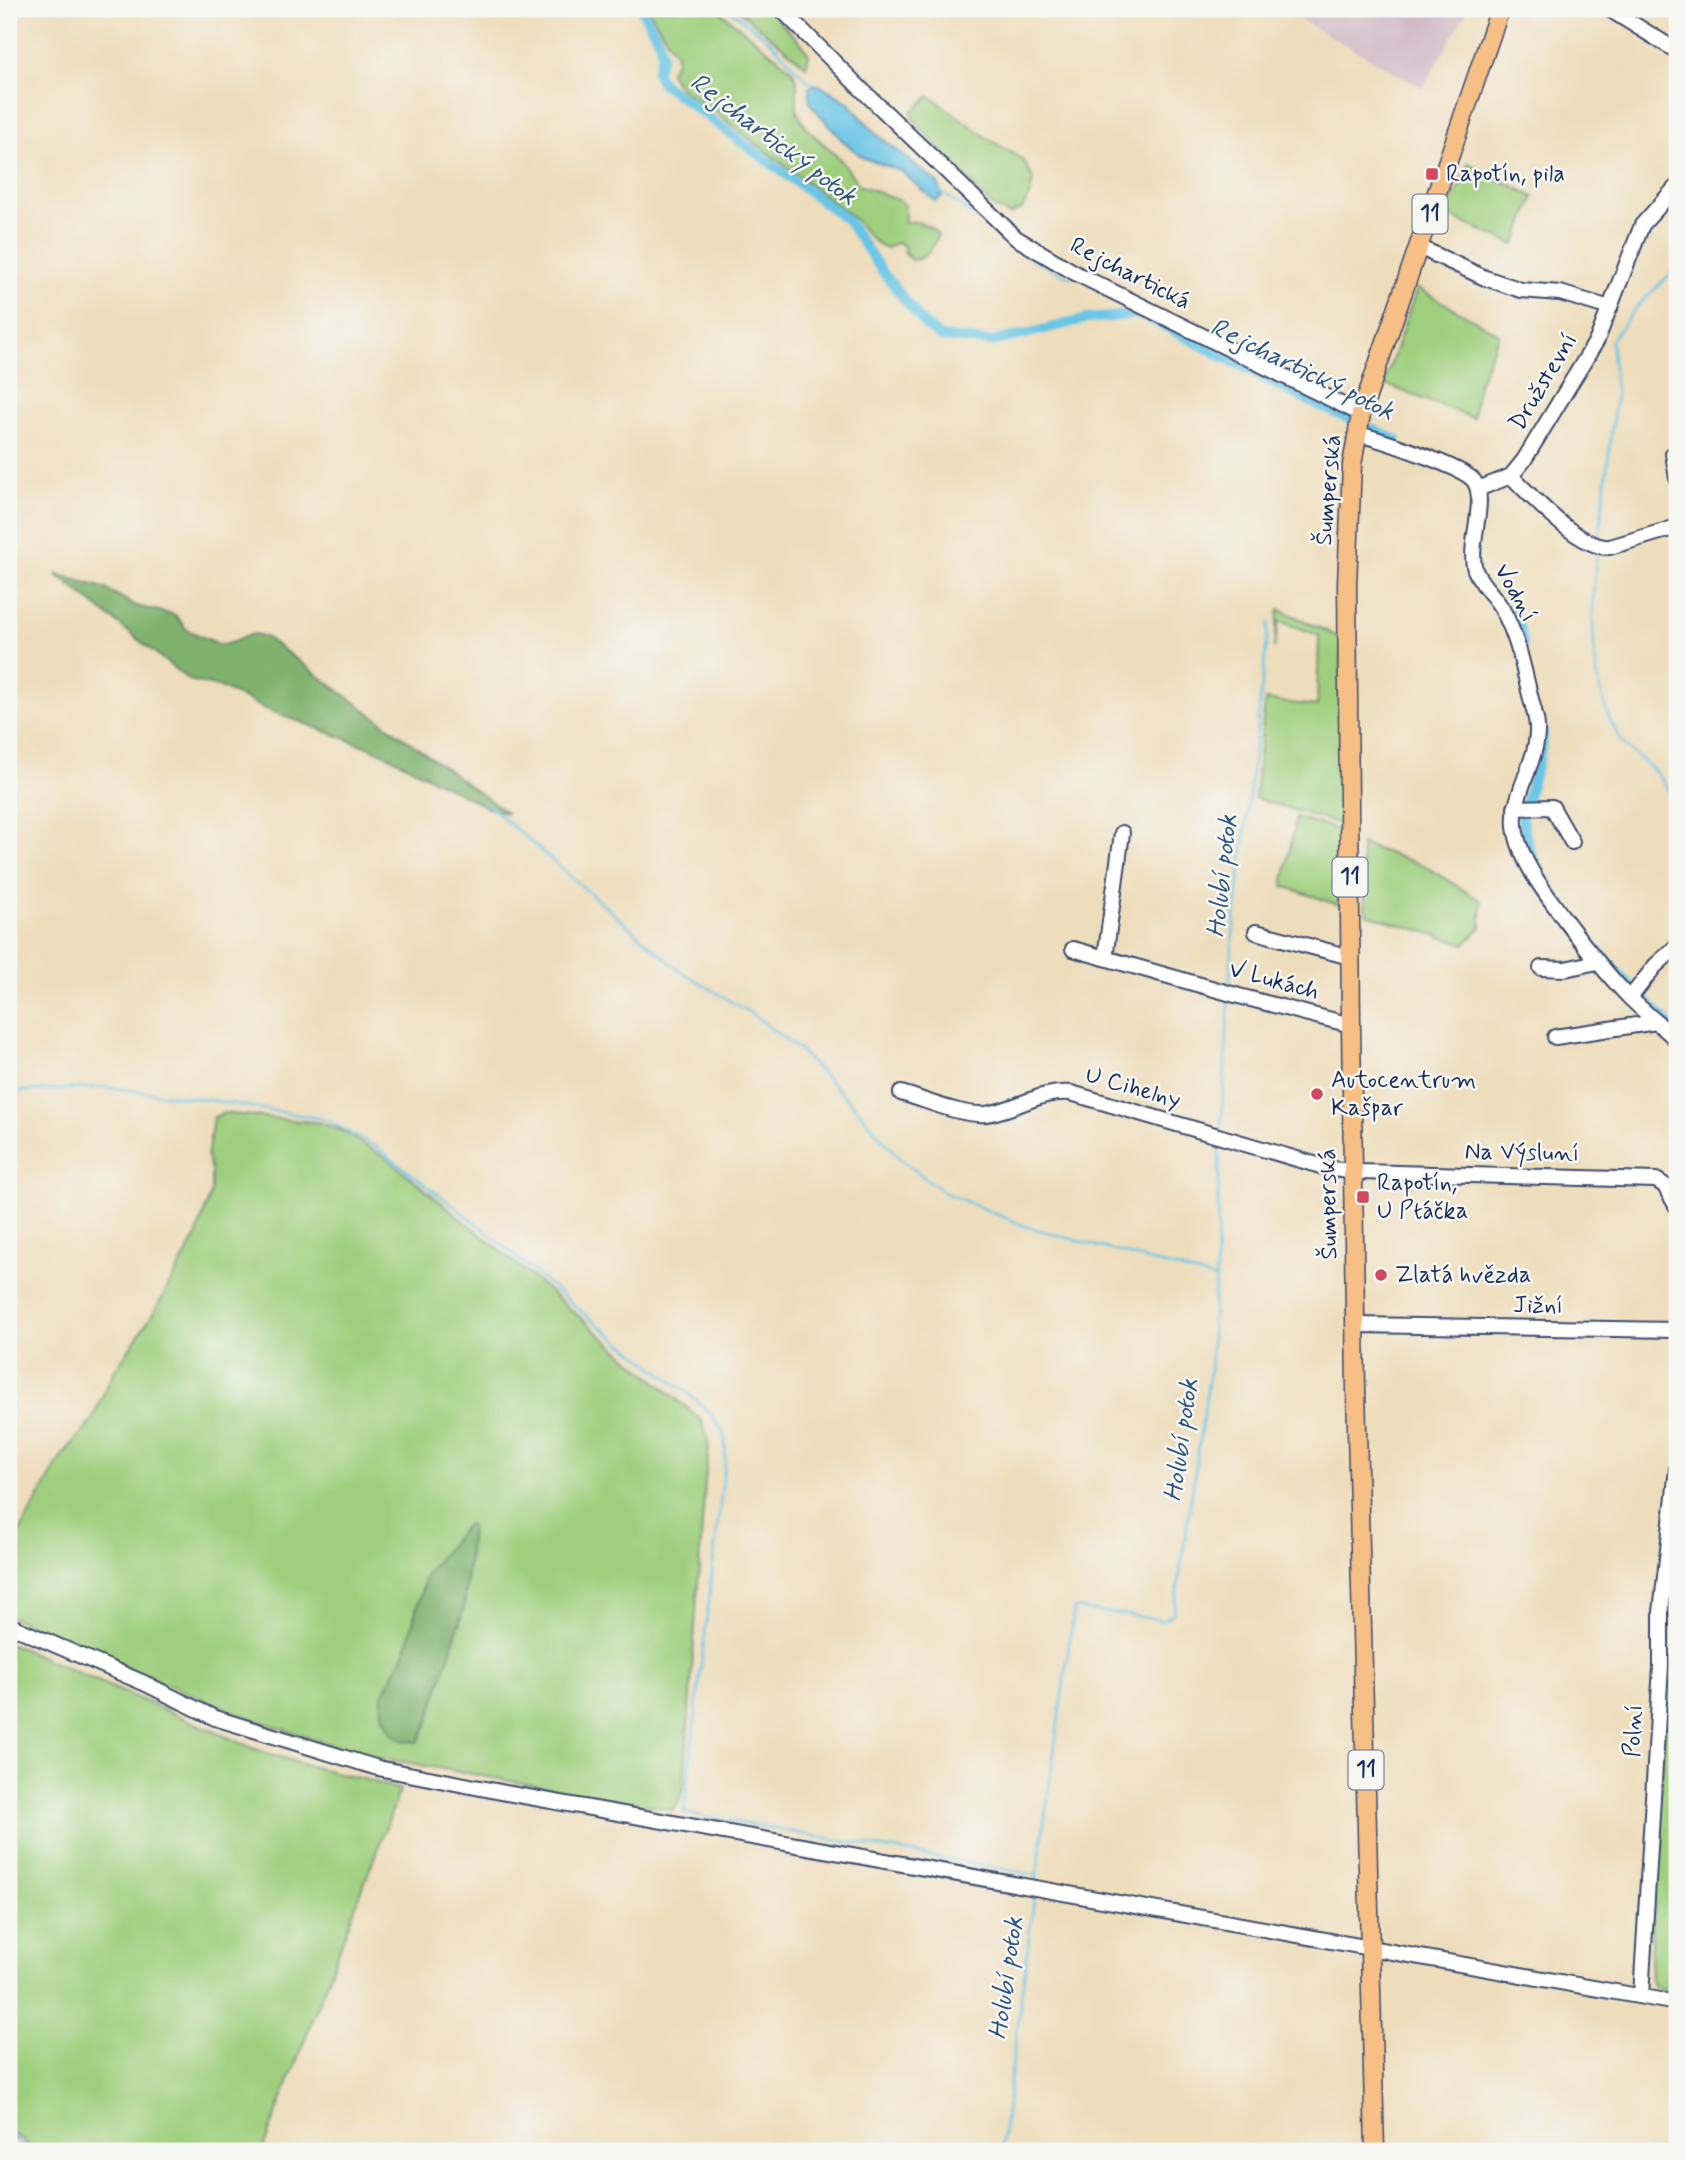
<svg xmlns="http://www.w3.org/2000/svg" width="1686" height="2160" font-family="Mynerve,sans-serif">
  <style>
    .industrial { fill: #d2bdc7 }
    .green { fill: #9fcf7d; stroke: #5d7f6e; stroke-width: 2; fill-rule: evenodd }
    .forest { fill: #7fb26c; stroke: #4d7065; stroke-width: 2 }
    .water { fill: #67c5e5; stroke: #417aa2; stroke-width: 2 }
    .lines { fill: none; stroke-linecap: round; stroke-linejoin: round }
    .stream { stroke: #67c5e5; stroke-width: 2.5 }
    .canal { stroke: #67c5e5; stroke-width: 10 }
    .minor-casing { stroke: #3b496c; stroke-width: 18 }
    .major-casing { stroke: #3b496c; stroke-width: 21 }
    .minor { stroke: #fff; stroke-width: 14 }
    .major { stroke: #f5bf86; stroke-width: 18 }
    .poi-dot { fill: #d1495b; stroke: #f6f6f2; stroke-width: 2.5 }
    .labels { text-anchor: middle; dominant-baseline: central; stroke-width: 5; stroke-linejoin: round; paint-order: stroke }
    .shield { fill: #f6f6f2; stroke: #5d6b8a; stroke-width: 2 }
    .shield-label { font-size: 23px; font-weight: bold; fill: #1b2f5e }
    .poi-label { font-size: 24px; fill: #1b2f5e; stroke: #f6f6f2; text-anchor: start }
    .street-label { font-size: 24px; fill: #1b2f5e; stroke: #f6f6f2 }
    .water-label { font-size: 26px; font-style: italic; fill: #2e5480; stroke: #f6f6f2 }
  </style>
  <rect width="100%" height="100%" fill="#f6f6f2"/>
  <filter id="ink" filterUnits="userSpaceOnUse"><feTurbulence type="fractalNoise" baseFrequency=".0143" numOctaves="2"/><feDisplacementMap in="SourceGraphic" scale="14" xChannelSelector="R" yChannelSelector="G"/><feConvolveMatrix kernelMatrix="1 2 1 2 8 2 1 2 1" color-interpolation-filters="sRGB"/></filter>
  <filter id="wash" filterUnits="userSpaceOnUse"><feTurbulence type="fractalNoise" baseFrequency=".00686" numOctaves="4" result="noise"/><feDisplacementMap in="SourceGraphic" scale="28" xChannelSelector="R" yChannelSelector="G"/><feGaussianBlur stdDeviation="1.57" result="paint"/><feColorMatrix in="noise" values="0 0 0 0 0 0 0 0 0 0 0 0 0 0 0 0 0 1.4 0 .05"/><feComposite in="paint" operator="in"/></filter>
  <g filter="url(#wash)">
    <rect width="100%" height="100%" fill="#edb"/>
    <!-- industrial -->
    <path class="industrial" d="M 1281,9 L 1468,9 L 1423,88 Z"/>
    <!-- green -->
    <g class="green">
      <path d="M 648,9 L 717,9 L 791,69 L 797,80 L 797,112 L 807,129 L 840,159 L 859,185 L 901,201 L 905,206 L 905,223 C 915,219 932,225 938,235 C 934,246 925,261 911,260 L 904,252 L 904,246 L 898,242 L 886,248 C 869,242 864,227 851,216 C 807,181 761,149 717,113 C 700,100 676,92 670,71 L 676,61 L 676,54 Z"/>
      <path d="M 737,9 L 768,9 L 803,45 L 809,55 L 806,66 Z"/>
      <path d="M 930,96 L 987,138 L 1023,160 L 1033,179 L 1030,194 L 1022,209 L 1010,215 L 993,207 L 913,119 L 911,112 Z"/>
      <path d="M 1468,163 L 1534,197 L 1515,245 L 1443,214 L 1459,187 Z"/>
      <path d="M 1417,288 L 1499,334 L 1478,384 L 1473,418 L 1384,384 Z"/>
      <path d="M 1279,609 L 1341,638 L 1341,823 L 1339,824 L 1255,798 L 1265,700 L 1317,706 L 1319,635 L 1279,621 L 1274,648 Z"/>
      <path d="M 1296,817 L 1342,831 L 1342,906 L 1283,886 Z"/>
      <path d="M 1361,844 L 1423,865 L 1481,901 L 1481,927 L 1465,944 L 1366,914 Z"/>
      <path d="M 223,1113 L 321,1123 L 340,1130 L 388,1159 L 530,1275 L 700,1419 C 709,1436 711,1450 706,1468 L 684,1783 L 681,1799 L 673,1810 L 376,1757 C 248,1725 129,1668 9,1616 L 9,1551 L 62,1456 L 91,1422 L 113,1373 L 153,1314 L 196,1237 L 211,1192 L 211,1169 L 207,1158 L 213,1118 ZM 466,1525 L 471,1526 L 464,1608 L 385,1722 C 377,1694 395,1677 405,1652 C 412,1635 413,1616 419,1599 C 428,1572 448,1546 466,1525 Z"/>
      <path d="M 9,1643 L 255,1749 L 301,1764 L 371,1781 L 400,1790 L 262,2151 L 37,2151 L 9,2131 Z"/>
      <path d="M 1677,1676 L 1677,1993 L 1654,1987 L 1651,1980 L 1650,1961 L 1666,1691 L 1671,1680 Z"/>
    </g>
    <!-- forest -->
    <g class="forest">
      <path d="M 56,574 L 104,588 L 136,606 L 175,615 L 187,630 L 221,645 L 234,642 L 245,636 L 255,634 L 264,636 L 507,813 L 488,808 L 381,752 L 266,709 L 222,688 L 189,680 Z"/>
      <path d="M 466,1525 L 471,1526 L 464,1608 L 428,1723 L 418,1742 L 402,1740 L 391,1732 L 382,1710 L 382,1697 L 406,1650 L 426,1574 Z"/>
    </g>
    <!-- water -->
    <path class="water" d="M 813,84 L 822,86 L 848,102 L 875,133 L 938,183 L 942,196 L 935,201 L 901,171 L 864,158 L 843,141 L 810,103 L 809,88 Z"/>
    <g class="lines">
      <!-- stream -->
      <g class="stream">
        <path d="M 729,9 L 770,41 L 814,87"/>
        <path d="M 940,191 L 1028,257 L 1071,278"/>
        <path d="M 1114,300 L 1141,314"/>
        <path d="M 1599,538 L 1616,393 L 1611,340 L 1638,305 L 1677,268"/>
        <path d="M 1597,552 C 1590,611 1588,690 1622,742 C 1626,749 1636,754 1642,760 C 1669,782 1669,790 1677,823"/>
        <path d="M 487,804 L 679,970 L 752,1014 L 798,1049 L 858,1110 L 899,1158 L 945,1193 L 1025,1226 L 1216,1279"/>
        <path d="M 1229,988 L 1233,936 L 1269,623"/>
        <path d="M 9,1092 L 105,1087 L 210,1100 L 324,1119 L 375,1146 L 481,1227 L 589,1318 L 688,1393 L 708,1411 L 722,1430 L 725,1439 L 725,1461 L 684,1813 L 1036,1875"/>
        <path d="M 1221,1132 L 1229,999"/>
        <path d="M 1036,1882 L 1074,1608 L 1163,1620 L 1174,1613 L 1210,1370 L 1216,1272 L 1220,1142"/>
        <path d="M 9,2135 L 30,2151"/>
        <path d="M 1001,2151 L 1035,1892"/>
      </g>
      <!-- canal -->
      <g class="canal">
        <path d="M 641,9 L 659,41 L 662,55 L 656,72 L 662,83 L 846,219 L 882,271 L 925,325 L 941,337 L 992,342 L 1086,319 L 1141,314 L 1310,402 L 1397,440"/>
        <path d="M 1509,610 L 1519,625 L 1523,644"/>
        <path d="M 1543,731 C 1543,753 1533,776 1527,798 C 1525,804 1522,812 1522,818 C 1532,894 1624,981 1677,1031"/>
      </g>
    </g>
  </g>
  <g filter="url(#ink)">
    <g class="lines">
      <defs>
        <g id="minor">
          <path d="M 781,9 L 858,86 L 1016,238 L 1077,274 L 1361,414"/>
          <path d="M 1609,9 L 1677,51"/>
          <path d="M 1419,247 L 1485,278 L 1521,290 L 1560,293 L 1610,308"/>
          <path d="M 1357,434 C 1376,438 1464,467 1474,481 C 1488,500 1467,545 1475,570 C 1481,585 1494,595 1502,609 C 1517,635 1523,666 1530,695 C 1532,704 1536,715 1537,726 C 1539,764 1508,797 1516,833 C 1523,865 1544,891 1562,916 C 1583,944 1605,973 1630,998 C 1645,1013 1662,1026 1677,1040"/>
          <path d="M 1673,454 L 1677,478"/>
          <path d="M 1511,476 C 1531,496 1581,550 1610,547 L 1677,527"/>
          <path d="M 1478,489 L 1511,476 L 1524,460 L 1597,340 L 1642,225 L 1677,186"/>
          <path d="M 1515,808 L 1552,807 L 1572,842"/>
          <path d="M 1256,932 L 1350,957"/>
          <path d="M 1073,949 L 1239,996 L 1351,1025"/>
          <path d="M 1105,958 L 1122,833"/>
          <path d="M 1541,968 L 1565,969 L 1597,962"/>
          <path d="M 1630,998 L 1655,966 L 1677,946"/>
          <path d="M 1555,1037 L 1657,1022"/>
          <path d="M 901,1093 C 926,1100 961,1116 986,1114 C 1016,1110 1040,1090 1071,1093 L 1331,1169 L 1361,1172 L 1656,1180 L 1664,1185 L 1677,1207"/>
          <path d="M 1356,1325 L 1677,1330"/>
          <path d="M 9,1625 L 144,1683 L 215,1718 L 378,1768 L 506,1793 L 1677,2003"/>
          <path d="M 1641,1996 L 1661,1666 L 1661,1612 L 1677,1469"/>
        </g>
        <path id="major" d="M 1375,2151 L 1356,1389 L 1351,1025 L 1347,584 L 1352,465 L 1361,414 L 1500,9"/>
      </defs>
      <!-- minor casing -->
      <use href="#minor" class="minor-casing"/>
      <!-- major casing -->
      <use href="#major" class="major-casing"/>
      <!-- minor -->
      <use href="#minor" class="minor"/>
      <!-- major -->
      <use href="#major" class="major"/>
    </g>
  </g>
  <!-- markers -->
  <g class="poi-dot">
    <rect x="1425" y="167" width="14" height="14" rx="3.5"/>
    <circle cx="1317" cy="1094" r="7"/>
    <rect x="1356" y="1190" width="14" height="14" rx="3.5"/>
    <circle cx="1381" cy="1275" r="7"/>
  </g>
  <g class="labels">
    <!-- shield labels -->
    <g class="shield">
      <rect x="1412.5" y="194.5" width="35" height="39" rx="5"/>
      <rect x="1332.5" y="857.5" width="35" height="39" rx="5"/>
      <rect x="1348.5" y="1750.5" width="35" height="39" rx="5"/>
    </g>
    <g class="shield-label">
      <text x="1430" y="214">11</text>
      <text x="1350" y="877">11</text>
      <text x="1366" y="1770">11</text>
    </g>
    <!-- poi labels -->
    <g class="poi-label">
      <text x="1446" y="174">Rapotín, pila</text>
      <text x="1331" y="1080">Autocentrum<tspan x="1331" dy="28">Kašpar</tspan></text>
      <text x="1377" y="1183">Rapotín,<tspan x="1377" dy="28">U Ptáčka</tspan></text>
      <text x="1395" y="1275">Zlatá hvězda</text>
    </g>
    <!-- street labels -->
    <g class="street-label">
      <text transform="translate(1130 274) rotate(27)">Rejchartická</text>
      <text transform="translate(1544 382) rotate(-59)">Družstevní</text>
      <text transform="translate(1329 490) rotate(-85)">Šumperská</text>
      <text transform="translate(1515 593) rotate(61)">Vodní</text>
      <text transform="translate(1274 981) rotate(15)">V Lukách</text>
      <text transform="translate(1133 1088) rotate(16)">U Cihelny</text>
      <text transform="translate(1522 1153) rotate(1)">Na Výsluní</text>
      <text transform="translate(1329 1204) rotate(-91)">Šumperská</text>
      <text transform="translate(1538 1306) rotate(1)">Jižní</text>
      <text transform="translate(1634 1731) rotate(-87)">Polní</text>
    </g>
    <!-- water labels -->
    <g class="water-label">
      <text transform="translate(773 140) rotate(37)">Rejchartický potok</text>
      <text transform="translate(1302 370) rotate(26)">Rejchartický potok</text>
      <text transform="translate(1223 876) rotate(-84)">Holubí potok</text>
      <text transform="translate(1182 1440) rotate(-82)">Holubí potok</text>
      <text transform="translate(1007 1978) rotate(-82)">Holubí potok</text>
    </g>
  </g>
  <!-- margin -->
  <rect width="1686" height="2160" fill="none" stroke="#f6f6f2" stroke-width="35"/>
</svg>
